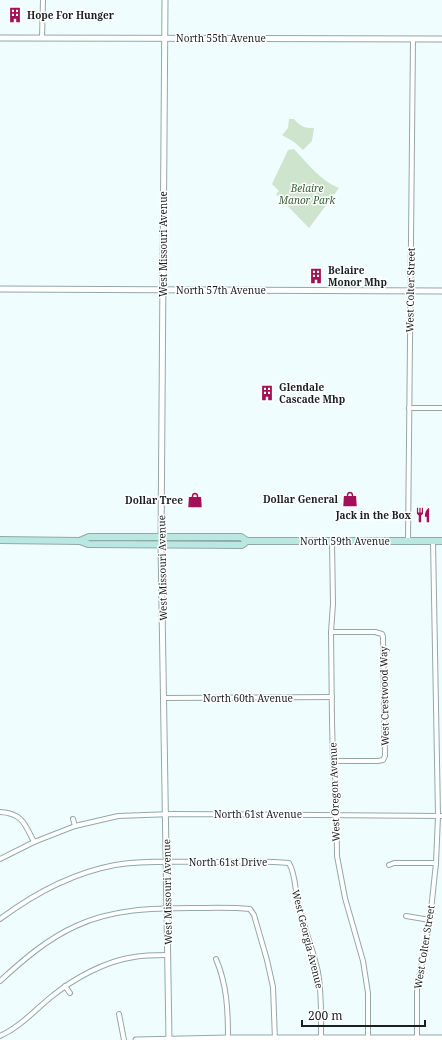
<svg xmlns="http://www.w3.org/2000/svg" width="442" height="1040" font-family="'Noto Serif',serif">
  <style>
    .green { fill: #cee4cd }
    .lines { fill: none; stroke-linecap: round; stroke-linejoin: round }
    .minor-casing { stroke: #93a8aa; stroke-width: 6 }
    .tertiary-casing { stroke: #93a8aa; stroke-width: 7 }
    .secondary-casing { stroke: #93a8aa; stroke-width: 8 }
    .minor { stroke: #fff; stroke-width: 4 }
    .tertiary { stroke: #fff; stroke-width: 5 }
    .secondary { stroke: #b8e8df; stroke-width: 6 }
    .labels { text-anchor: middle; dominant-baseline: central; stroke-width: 3; stroke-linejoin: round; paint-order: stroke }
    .poi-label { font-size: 10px; font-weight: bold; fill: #182021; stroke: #fff; text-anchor: start }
    .street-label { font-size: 10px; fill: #182021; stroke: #fff }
    .park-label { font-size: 10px; font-style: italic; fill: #346134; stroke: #fff }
  </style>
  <rect width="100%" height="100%" fill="#f0fdff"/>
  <!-- green -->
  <g class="green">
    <path d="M 289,119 L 294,119 C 301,127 304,128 314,128 L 312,141 L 303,150 L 294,142 L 282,135 L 288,128 Z"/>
    <path d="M 294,149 C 307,163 321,181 339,188 L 309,228 L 276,194 L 279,191 L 272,184 L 288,150 Z"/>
  </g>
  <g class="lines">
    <defs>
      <g id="minor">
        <path d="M 42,38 L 43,0"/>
        <path d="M 409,408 L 442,408"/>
        <path d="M 332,541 L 333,604 L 331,632 L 332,721 L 333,761 L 336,785 L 337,856 L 345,898 L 363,961 L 368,993 L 368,1040"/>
        <path d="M 408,542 L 413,39"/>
        <path d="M 331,632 L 375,632 L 382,634 L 383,637 L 385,756 L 383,760 L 378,761 L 333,761"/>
        <path d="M 164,698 L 332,697"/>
        <path d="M 0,812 C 22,813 25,824 34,842"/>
        <path d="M 73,819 L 75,826"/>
        <path d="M 0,859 L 34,842 L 75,826 L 118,816 L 172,814 L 442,816"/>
        <path d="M 389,865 L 394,863 L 436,863"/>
        <path d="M 406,916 L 430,920"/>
        <path d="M 0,919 C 35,893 72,873 115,865 C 146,860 179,862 210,862 C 236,862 263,860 289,863 C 296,875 295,891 298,904 C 304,927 313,949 318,972 C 322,994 321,1017 321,1039"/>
        <path d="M 216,959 C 227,985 228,1010 228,1038"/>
        <path d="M 0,981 C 23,960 47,939 76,926 C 112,909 153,908 192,908 C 211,908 231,907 250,909 L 254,915 L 267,960 L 273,987 L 275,1040"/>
        <path d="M 65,986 L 70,993"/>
        <path d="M 119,1014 L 124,1040"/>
        <path d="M 0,1036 C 20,1027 34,1011 51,997 C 73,979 105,961 134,957 C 145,955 157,955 168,955"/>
        <path d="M 417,1039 L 417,989 L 430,920 L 436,863 L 438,816 L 433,541"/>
      </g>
      <g id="tertiary">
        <path d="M 165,0 L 161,544 L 169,1040"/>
        <path d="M 0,38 L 442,39"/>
        <path d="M 0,289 L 442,291"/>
        <path d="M 136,1040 L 228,1038 L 442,1038"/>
      </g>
      <g id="secondary">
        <path d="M 0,540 L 80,541 L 89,537 L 241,537 L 247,541 L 442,541"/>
        <path d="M 80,541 L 88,544 L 242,545 L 247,541"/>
      </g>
    </defs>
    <!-- minor casing -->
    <use href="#minor" class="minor-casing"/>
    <!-- tertiary casing -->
    <use href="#tertiary" class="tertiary-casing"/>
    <!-- secondary casing -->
    <use href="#secondary" class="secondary-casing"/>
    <!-- minor -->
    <use href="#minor" class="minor"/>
    <!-- tertiary -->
    <use href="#tertiary" class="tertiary"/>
    <!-- secondary -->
    <use href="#secondary" class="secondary"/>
  </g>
  <!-- icons -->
  <defs>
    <symbol id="building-bare" viewBox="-9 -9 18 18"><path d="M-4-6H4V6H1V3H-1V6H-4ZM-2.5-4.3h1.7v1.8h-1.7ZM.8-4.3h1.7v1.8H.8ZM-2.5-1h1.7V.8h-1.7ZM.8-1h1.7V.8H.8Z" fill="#a11157" stroke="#fff" stroke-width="2.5" paint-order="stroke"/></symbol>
    <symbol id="shop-bare" viewBox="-9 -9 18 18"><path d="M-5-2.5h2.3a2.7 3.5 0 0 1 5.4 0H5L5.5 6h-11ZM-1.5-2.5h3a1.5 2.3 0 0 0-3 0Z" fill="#a11157" stroke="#fff" stroke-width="2.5" paint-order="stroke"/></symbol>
    <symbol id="restaurant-bare" viewBox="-9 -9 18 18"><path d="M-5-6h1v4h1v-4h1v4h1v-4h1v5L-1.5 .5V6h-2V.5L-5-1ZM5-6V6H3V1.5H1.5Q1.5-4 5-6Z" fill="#a11157" stroke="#fff" stroke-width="2.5" paint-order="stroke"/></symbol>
  </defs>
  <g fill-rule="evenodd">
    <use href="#building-bare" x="4" y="4" width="22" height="22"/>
    <use href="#building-bare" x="305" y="265" width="22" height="22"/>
    <use href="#building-bare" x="256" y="382" width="22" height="22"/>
    <use href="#shop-bare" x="339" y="488" width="22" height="22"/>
    <use href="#shop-bare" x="184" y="489" width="22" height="22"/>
    <use href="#restaurant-bare" x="412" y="504" width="22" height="22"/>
  </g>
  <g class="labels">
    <!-- poi labels -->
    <g class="poi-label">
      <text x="27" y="15">Hope For Hunger</text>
      <text x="328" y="270">Belaire<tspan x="328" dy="12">Monor Mhp</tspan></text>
      <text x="279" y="387">Glendale<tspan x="279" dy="12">Cascade Mhp</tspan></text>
      <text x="338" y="499" text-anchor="end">Dollar General</text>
      <text x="183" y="500" text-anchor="end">Dollar Tree</text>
      <text x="411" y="515" text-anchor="end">Jack in the Box</text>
    </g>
    <!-- street labels -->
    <g class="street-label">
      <text x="221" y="38">North 55th Avenue</text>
      <text transform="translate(163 244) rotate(-90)">West Missouri Avenue</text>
      <text x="221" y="290">North 57th Avenue</text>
      <text transform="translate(410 290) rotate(-89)">West Colter Street</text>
      <text x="345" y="541">North 59th Avenue</text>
      <text transform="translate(162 568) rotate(-91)">West Missouri Avenue</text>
      <text transform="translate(384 696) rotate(-91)">West Crestwood Way</text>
      <text x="248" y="698">North 60th Avenue</text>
      <text transform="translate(334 792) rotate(-92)">West Oregon Avenue</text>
      <text x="258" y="814">North 61st Avenue</text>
      <text x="228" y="862">North 61st Drive</text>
      <text transform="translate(167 892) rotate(-91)">West Missouri Avenue</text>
      <text transform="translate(308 939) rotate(76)">West Georgia Avenue</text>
      <text transform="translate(424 947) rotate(-81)">West Colter Street</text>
    </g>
    <!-- park labels -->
    <g class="park-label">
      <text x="307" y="188">Belaire<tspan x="307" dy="12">Manor Park</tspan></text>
    </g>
  </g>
  <!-- scale -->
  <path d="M302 1020v6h123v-6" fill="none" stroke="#182021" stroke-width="2"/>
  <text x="308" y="1020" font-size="12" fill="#182021" stroke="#ffffff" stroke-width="3" paint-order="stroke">200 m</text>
</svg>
